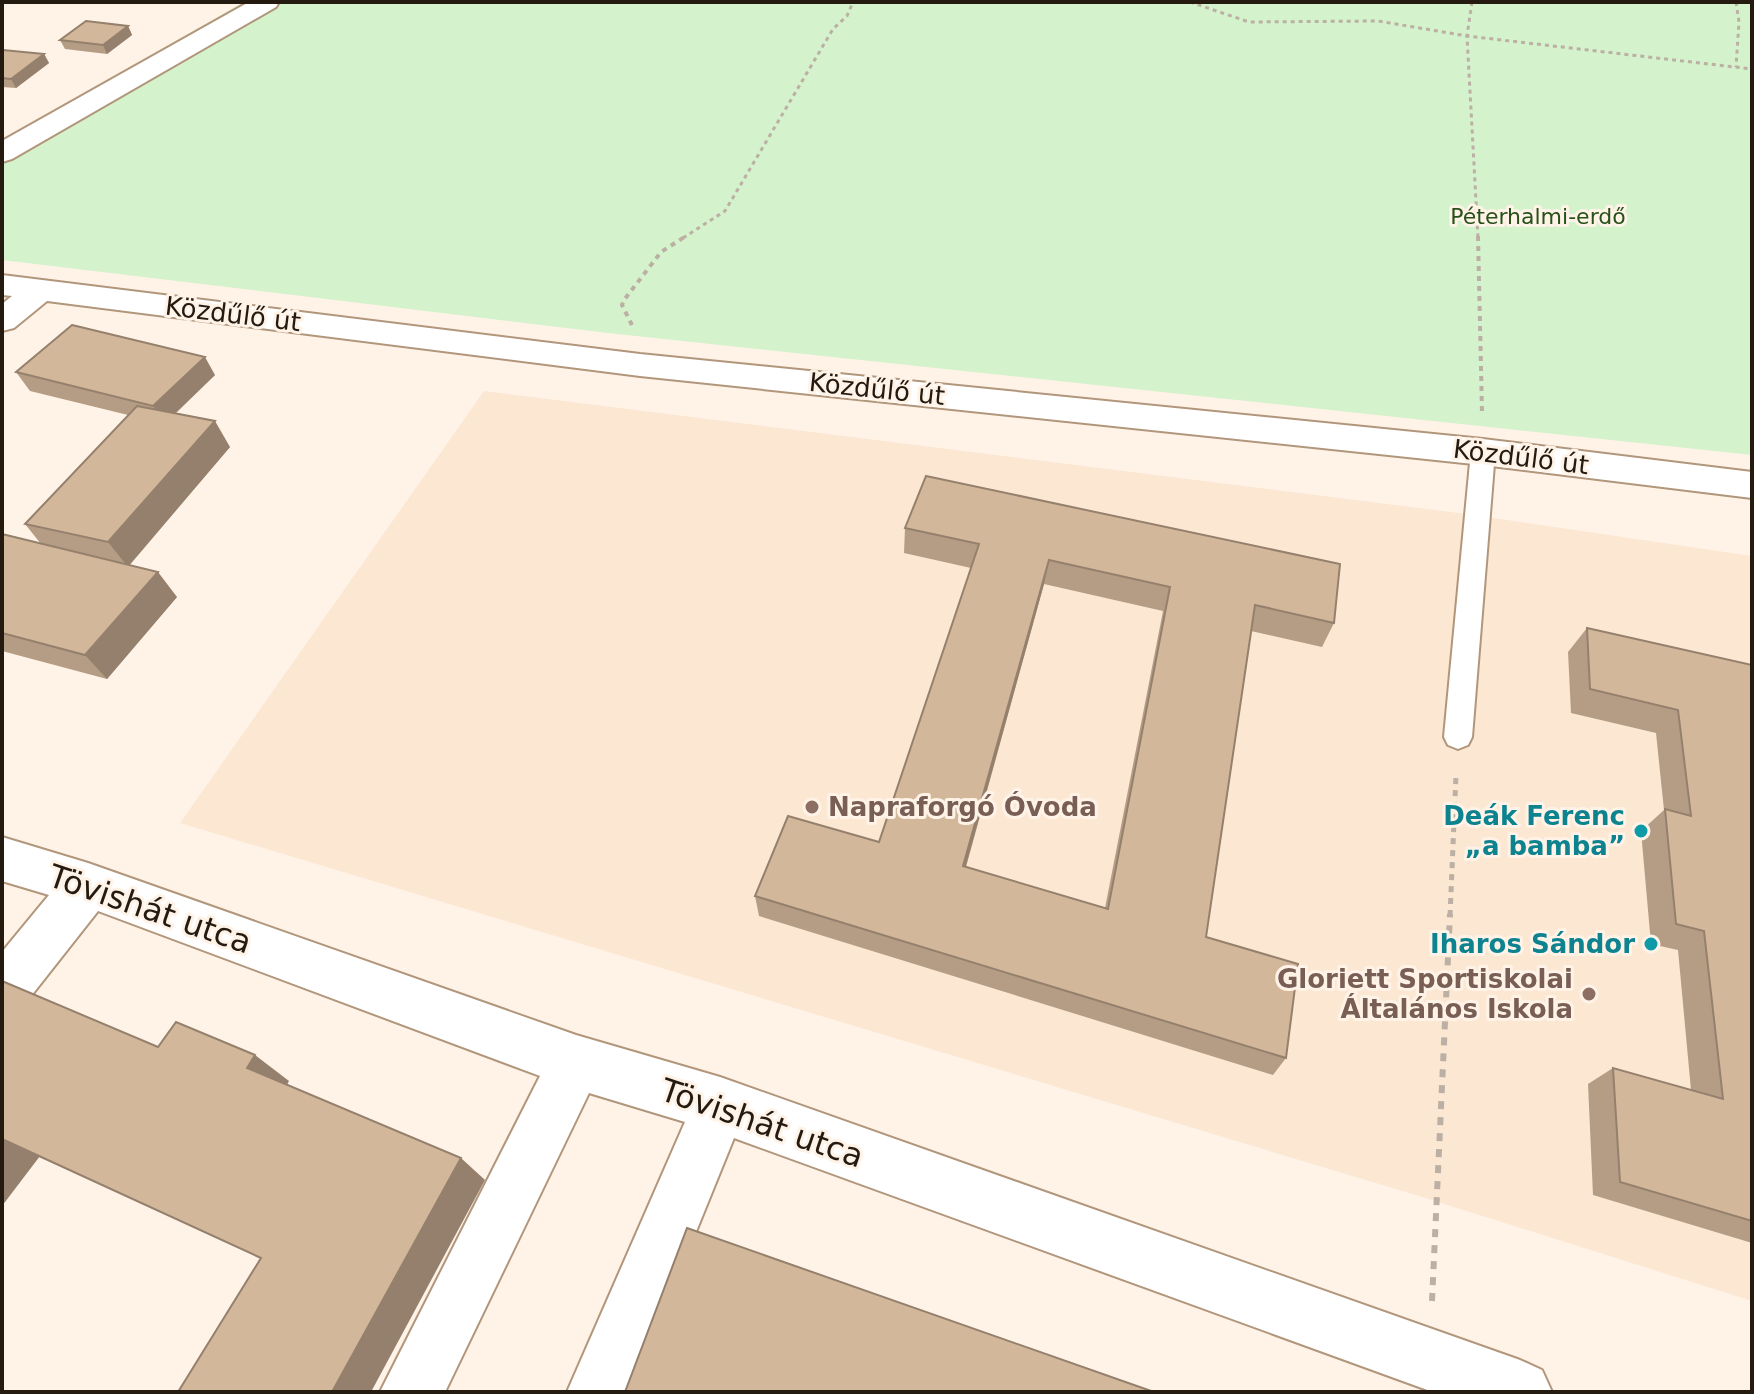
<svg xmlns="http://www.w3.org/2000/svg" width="1754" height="1394" font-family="'DejaVu Sans',sans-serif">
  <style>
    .built { fill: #fce7d3 }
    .green { fill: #d4f2cb }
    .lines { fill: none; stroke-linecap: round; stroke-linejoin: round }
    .service-casing { stroke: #b1967b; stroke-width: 4 }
    .minor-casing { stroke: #b1967b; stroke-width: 4 }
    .path-far3 { stroke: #bcb0a5; stroke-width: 3; stroke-dasharray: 4 4; stroke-linecap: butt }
    .path-far2 { stroke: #bcb0a5; stroke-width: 4; stroke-dasharray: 5 5; stroke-linecap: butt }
    .path-far1 { stroke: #bcb0a5; stroke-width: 5; stroke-dasharray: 6 6; stroke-linecap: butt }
    .path { stroke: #bcb0a5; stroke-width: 6; stroke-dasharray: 8 8; stroke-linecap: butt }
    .service { fill: #fff; fill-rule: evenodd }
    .minor { fill: #fff; fill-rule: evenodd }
    .wall { fill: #b59d85; fill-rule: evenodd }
    .shaded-wall { fill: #94806c }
    .building { fill: #d3b79b; stroke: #94806c; stroke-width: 2; fill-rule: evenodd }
    .education-dot { fill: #8d6e63; stroke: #fff3e8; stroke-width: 3 }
    .culture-dot { fill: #0f9aa8; stroke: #fff3e8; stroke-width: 3 }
    .labels { text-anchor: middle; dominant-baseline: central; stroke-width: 6; stroke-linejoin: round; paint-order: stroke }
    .far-park-label { font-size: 22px; fill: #265118; stroke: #fff3e8 }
    .street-label { font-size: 26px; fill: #241a10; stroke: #fff3e8 }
    .education-label { font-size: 26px; font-weight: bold; fill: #785e54; stroke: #fff3e8; text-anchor: start }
    .culture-label { font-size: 26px; font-weight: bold; fill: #0d838f; stroke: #fff3e8; text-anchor: end }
    .near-street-label { font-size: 32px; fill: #241a10; stroke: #fff3e8 }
  </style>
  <rect width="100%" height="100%" fill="#fff3e8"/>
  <!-- built -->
  <path class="built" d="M 484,391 L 1459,513 L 1752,556 L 1752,1301 L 1419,1196 L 180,823 Z"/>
  <!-- green -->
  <path class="green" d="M 244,2 L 1752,2 L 1752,455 L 608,333 L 2,260 L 2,140 Z"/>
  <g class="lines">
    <defs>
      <path id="service" d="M 1483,444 L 1491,446 L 1495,452 L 1472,737 L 1468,745 L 1458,749 L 1448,745 L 1444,737 L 1471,452 L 1475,446 Z"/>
      <g id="minor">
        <path d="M 249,2 L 279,2 L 276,7 L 12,159 L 2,162 L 2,141 Z"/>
        <path d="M 2,275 L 640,354 L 1483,439 L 1752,472 L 1752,498 L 1483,465 L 640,376 L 47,301 L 14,328 L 2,331 L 2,304 L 12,296 L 2,295 Z"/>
        <path d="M 2,837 L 88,863 L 576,1035 L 720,1077 L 1520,1360 L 1542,1370 L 1552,1392 L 1433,1392 L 734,1138 L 631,1392 L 567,1392 L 685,1122 L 589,1093 L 445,1392 L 380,1392 L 540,1076 L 98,911 L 20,1010 L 2,1017 L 2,952 L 49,895 L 2,881 Z"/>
      </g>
    </defs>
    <!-- service casing -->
    <use href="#service" class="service-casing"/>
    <!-- minor casing -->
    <use href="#minor" class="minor-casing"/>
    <!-- path-far3 -->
    <g class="path-far3">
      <path d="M 1190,2 L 1249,22 L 1378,21 L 1467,36 L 1752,69"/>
      <path d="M 1472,2 L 1467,36 L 1478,238"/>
      <path d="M 1736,2 L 1739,22 L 1736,67"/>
      <path d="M 683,238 L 725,211 L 833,29 L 847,16 L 853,2"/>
    </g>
    <!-- path-far2 -->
    <g class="path-far2">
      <path d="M 1478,236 L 1482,412"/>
      <path d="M 632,325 L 622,305 L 624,300 L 661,252 L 686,236"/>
    </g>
    <!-- path-far1 -->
    <path class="path-far1" d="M 1450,916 L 1456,775"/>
    <!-- path -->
    <path class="path" d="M 1432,1301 L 1450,914"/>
    <!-- service -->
    <use href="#service" class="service"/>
    <!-- minor -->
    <use href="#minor" class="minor"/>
  </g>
  <!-- wall -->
  <g class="wall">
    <path d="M 128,26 L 132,35 L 107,54 L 65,49 L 60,40 Z"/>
    <path d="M 2,50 L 44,54 L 49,63 L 16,88 L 2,87 Z"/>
    <path d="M 16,372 L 215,375 L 175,414 L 230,447 L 129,565 L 177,597 L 107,679 L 2,651 L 2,534 L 41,544 L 25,524 L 128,415 L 30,391 Z"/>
    <path d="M 905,528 L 1334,623 L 1322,647 L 1251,631 L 1206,937 L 1286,1058 L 1273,1075 L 759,916 L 755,896 L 879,842 L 971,568 L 904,553 ZM 1044,584 L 1163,611 L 1105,908 L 966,867 Z"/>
    <path d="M 1587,628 L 1752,665 L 1752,1243 L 1593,1195 L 1588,1084 L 1613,1068 L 1691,1090 L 1678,950 L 1651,944 L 1641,831 L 1664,810 L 1656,733 L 1571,713 L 1568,652 Z"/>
  </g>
  <!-- shaded-wall -->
  <g class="shaded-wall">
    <path d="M 128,26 L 132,35 L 107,54 L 103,45 Z"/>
    <path d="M 44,54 L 49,63 L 16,88 L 11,79 Z"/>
    <path d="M 205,357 L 215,375 L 164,424 L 153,406 Z"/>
    <path d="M 215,421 L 230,447 L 128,567 L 108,542 Z"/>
    <path d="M 1049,560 L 1044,584 L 960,887 L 963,866 Z"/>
    <path d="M 158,572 L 177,597 L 107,679 L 85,655 Z"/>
    <path d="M 255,1055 L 289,1081 L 282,1094 L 247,1068 Z"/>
    <path d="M 2,1139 L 40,1156 L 2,1206 Z"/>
    <path d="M 461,1158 L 485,1180 L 371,1392 L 332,1392 Z"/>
  </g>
  <!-- building -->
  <g class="building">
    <path d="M 86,21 L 128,26 L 103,45 L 60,40 Z"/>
    <path d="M 2,50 L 3,50 L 44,54 L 11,79 L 2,78 Z"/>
    <path d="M 72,325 L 205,357 L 153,406 L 16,372 Z"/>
    <path d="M 137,406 L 215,421 L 108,542 L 25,524 Z"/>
    <path d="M 926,476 L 1340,564 L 1334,623 L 1255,605 L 1206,937 L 1298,964 L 1286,1058 L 755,896 L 788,816 L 879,842 L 979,544 L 905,528 ZM 1049,560 L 1170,587 L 1108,909 L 963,866 Z"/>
    <path d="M 2,534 L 158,572 L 85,655 L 2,633 Z"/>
    <path d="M 1587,628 L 1752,665 L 1752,1221 L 1620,1182 L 1613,1068 L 1723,1099 L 1704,931 L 1676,924 L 1665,809 L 1691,816 L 1678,710 L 1590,689 Z"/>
    <path d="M 2,981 L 158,1047 L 176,1022 L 255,1055 L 247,1068 L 461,1158 L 332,1392 L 178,1392 L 261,1258 L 2,1139 Z"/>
    <path d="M 687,1228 L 1154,1392 L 625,1392 Z"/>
  </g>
  <!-- markers -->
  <g class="education-dot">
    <circle cx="812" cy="807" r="8"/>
    <circle cx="1589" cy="994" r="8"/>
  </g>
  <g class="culture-dot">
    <circle cx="1641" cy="831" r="8"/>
    <circle cx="1651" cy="944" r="8"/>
  </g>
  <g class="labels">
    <!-- far-park labels -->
    <g class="far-park-label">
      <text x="1538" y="216">Péterhalmi-erdő</text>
    </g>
    <!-- street labels -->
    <g class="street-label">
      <text transform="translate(233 314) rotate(7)">Közdűlő út</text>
      <text transform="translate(877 389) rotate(6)">Közdűlő út</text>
      <text transform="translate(1521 457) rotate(7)">Közdűlő út</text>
    </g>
    <!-- education labels -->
    <g class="education-label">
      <text x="828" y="807">Napraforgó Óvoda</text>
      <text x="1573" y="979" text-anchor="end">Gloriett Sportiskolai<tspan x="1573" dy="30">Általános Iskola</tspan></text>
    </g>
    <!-- culture labels -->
    <g class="culture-label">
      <text x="1625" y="816">Deák Ferenc<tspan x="1625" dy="30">„a bamba”</tspan></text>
      <text x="1635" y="944">Iharos Sándor</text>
    </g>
    <!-- near-street labels -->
    <g class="near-street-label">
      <text transform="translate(150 909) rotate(19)">Tövishát utca</text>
      <text transform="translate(762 1123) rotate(19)">Tövishát utca</text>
    </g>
  </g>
  <!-- border -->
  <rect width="1754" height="1394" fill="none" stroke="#241a10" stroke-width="8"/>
</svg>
